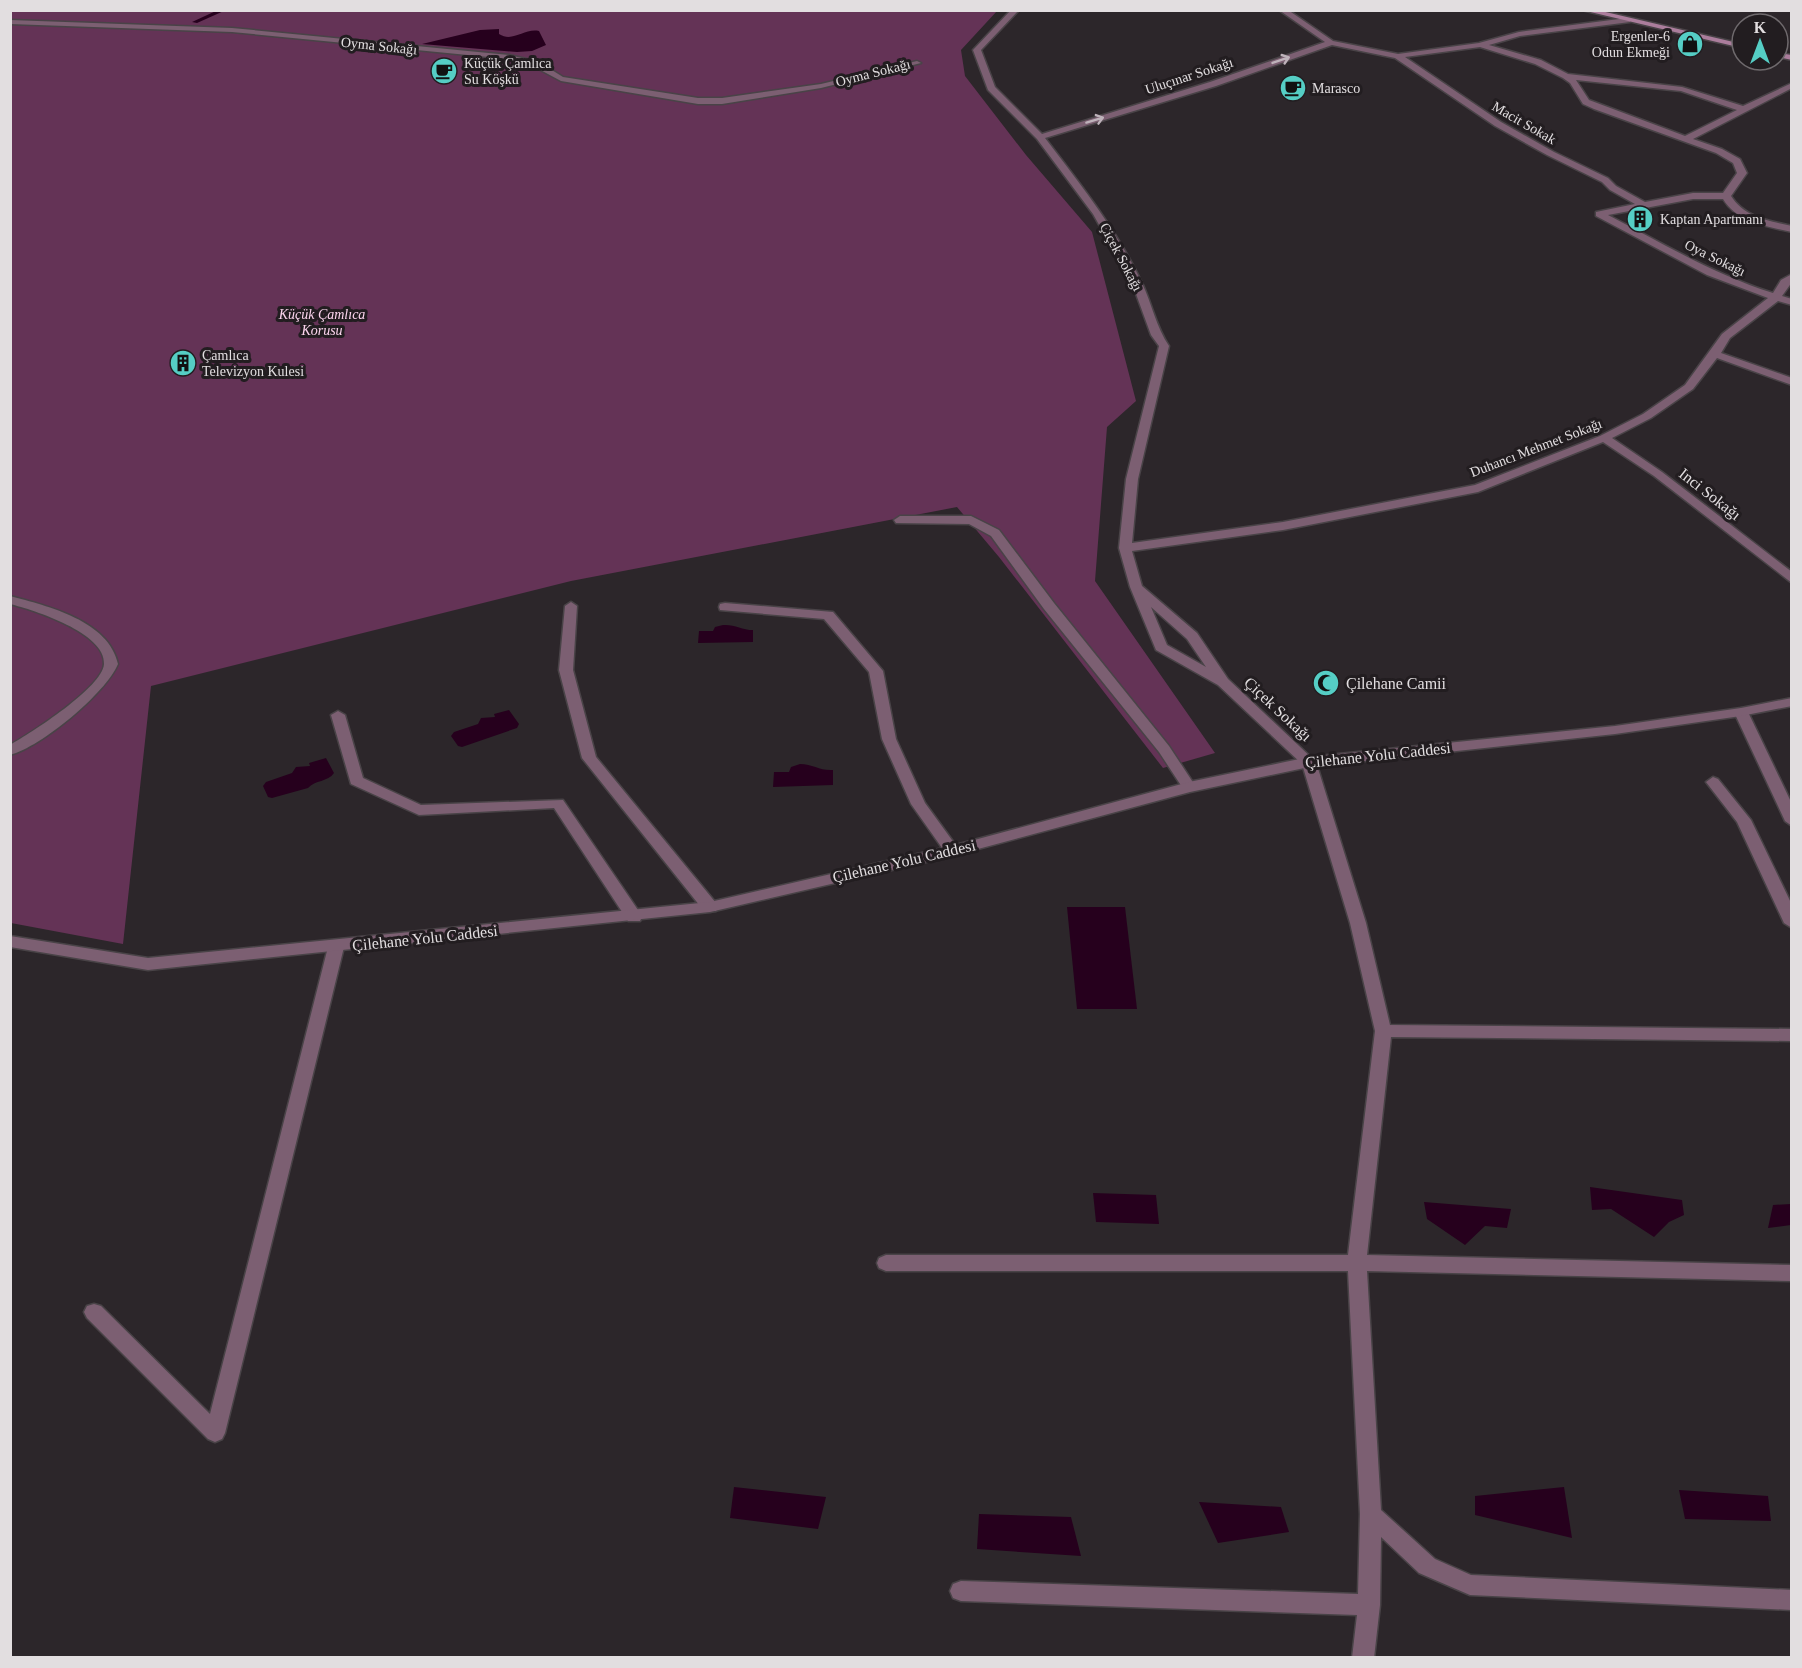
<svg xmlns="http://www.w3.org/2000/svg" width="1802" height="1668" font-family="'Times New Roman',serif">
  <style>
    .green { fill: #643356 }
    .water { fill: #26001d }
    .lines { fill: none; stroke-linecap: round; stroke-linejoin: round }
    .stream { fill: #26001d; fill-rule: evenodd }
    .minor-casing { stroke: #494347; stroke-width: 3 }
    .tertiary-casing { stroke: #494347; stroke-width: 3 }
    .secondary-casing { stroke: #494347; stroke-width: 3 }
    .minor { fill: #7c5f72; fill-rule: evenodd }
    .tertiary { fill: #7c5f72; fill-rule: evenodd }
    .secondary { fill: #ab7d9c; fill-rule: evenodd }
    .oneway { stroke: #beb2ba }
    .labels { text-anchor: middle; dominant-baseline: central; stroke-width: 6; stroke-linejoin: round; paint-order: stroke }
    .far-poi-label { font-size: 14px; fill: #e2dee0; stroke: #221d20; text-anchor: start }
    .far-street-label { font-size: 14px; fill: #e2dee0; stroke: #221d20 }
    .far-park-label { font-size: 14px; font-style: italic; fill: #fbd4ed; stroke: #221d20 }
    .street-label { font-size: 16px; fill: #e2dee0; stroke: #221d20 }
    .poi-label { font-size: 16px; fill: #e2dee0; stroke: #221d20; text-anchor: start }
  </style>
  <rect width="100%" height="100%" fill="#2c262a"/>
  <!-- green -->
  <path class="green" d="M 10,11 L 997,11 L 961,50 L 965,76 L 1026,155 L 1092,232 L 1136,401 L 1107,427 L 1095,581 L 1215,753 L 1163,768 L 999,557 L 957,507 L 571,581 L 151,686 L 123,944 L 11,923 Z"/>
  <!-- water -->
  <g class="water">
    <path d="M 499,29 L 499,34 C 513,43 524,28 539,31 L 546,45 L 532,51 L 517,52 L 422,44 L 480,30 Z"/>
    <path d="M 723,625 C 734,624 742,630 753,630 L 753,642 L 698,643 L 699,631 L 713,631 L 715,627 Z"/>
    <path d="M 509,710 L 519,724 L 517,728 L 462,747 L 458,746 L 451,736 L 454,732 L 478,724 L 481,718 L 495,717 L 494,714 Z"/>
    <path d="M 326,758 L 334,773 C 328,782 315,780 308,788 L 272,798 L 268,797 L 263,786 L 266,782 L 292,773 L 296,767 L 310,766 L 309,763 Z"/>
    <path d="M 800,764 C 813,764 820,771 833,770 L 833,785 L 773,787 L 774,772 L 789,772 L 791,767 Z"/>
    <path d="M 1067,907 L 1125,907 L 1137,1009 L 1077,1009 Z"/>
    <path d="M 1590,1187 L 1682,1200 L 1684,1215 L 1669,1222 L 1654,1237 L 1611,1209 L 1592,1210 Z"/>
    <path d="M 1093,1193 L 1156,1195 L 1159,1224 L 1096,1222 Z"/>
    <path d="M 1424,1202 L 1511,1209 L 1507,1228 L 1485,1226 L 1465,1245 L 1427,1219 Z"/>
    <path d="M 1791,1204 L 1791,1225 L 1768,1228 L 1773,1205 Z"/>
    <path d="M 734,1487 L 826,1497 L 818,1529 L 730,1518 Z"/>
    <path d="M 1564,1487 L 1572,1538 L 1475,1515 L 1475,1496 Z"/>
    <path d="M 1679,1490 L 1768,1496 L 1771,1521 L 1685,1519 Z"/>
    <path d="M 1199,1502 L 1281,1507 L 1289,1532 L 1218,1543 Z"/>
    <path d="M 979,1514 L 1071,1517 L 1081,1556 L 977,1549 Z"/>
  </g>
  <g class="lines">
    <!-- stream -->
    <path class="stream" d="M 218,10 L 226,10 L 197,23 L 192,22 Z"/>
    <defs>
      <g id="minor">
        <path d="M 1011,10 L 1019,10 L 981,50 L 995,87 L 1042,134 L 1210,82 L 1325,42 L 1279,10 L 1288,10 L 1333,41 L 1398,54 L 1479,43 L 1519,32 L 1627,18 L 1631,20 L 1630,22 L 1520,36 L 1489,45 L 1541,60 L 1568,74 L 1682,87 L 1743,106 L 1792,83 L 1792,88 L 1693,139 L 1722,149 L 1740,159 L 1747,173 L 1731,196 C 1744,217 1769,221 1792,226 L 1792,232 C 1766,226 1738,223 1723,199 L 1693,199 L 1608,215 C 1662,243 1715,275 1773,293 L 1781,280 L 1792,274 L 1792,282 L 1782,296 L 1792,299 L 1792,305 L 1778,301 L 1730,338 L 1721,353 L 1792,378 L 1792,385 L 1717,358 L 1693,389 L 1651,418 L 1612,438 L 1662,472 L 1792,572 L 1792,583 L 1654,476 L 1603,442 L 1478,492 L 1283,530 L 1132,551 L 1142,586 L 1197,633 L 1228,679 L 1316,762 L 1366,923 L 1390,1025 L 1792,1029 L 1792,1041 L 1391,1037 L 1367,1255 L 1792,1265 L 1792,1281 L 1367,1271 L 1381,1510 L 1435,1559 L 1471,1575 L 1792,1590 L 1792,1610 L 1470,1595 L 1419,1573 L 1381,1537 L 1380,1605 L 1374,1658 L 1352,1658 L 1357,1615 L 961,1601 L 953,1598 L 950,1591 L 953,1584 L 961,1581 L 1358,1594 L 1360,1514 L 1348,1271 L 886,1271 L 879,1268 L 877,1263 L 879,1258 L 886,1255 L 1348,1255 L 1375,1031 L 1350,923 L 1302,764 L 1218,685 L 1156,650 L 1130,587 L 1119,548 L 1126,479 L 1159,346 L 1151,335 L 1132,283 L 1093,214 L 1037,139 L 988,90 L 973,50 ZM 1332,45 L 1395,58 L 1495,126 L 1547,155 L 1602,182 L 1610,190 L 1635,204 L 1596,212 L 1596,216 L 1707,275 L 1768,298 L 1722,334 L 1685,385 L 1643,414 L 1600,436 L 1475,485 L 1283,522 L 1132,543 L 1138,479 L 1169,346 C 1156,327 1152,304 1142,283 C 1117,230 1080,184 1045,138 L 1216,86 ZM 1480,47 L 1535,64 L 1563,78 L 1570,83 L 1583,104 L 1594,109 L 1716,153 L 1733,163 L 1737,173 L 1723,193 L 1693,193 L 1645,202 L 1616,186 L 1608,178 L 1554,152 L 1501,122 L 1405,57 ZM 1576,80 L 1681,91 L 1737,110 L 1685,136 L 1589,100 ZM 1151,607 L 1187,639 L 1206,667 L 1167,645 Z"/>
        <path d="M 10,20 L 232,28 L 509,55 L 539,62 L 563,77 L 698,98 L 722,98 L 821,84 L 917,61 L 921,63 L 821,88 L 722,104 L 698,104 L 561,81 L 533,66 L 509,59 L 232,32 L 10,24 Z"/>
        <path d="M 900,516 L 971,516 L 999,530 L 1054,603 L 1169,746 L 1196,787 L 1194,790 L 1184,790 L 1159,752 L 1044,609 L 991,536 L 969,524 L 896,523 L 894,520 Z"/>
        <path d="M 10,596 C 48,606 109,621 118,664 C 106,693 41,747 10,755 L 10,745 C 31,733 103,687 104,664 C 106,633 34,610 10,604 Z"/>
        <path d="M 571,602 L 577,606 L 573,670 L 596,757 L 716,903 L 718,907 L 716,911 L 704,911 L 582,758 L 559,670 L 565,606 Z"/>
        <path d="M 725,603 L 833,612 L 883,671 L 896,739 L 925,803 L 957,847 L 960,851 L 957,855 L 947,855 L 911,804 L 882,739 L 869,672 L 824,619 L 720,610 L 719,607 L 720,604 Z"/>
        <path d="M 1741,708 L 1748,712 L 1792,804 L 1792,826 L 1785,821 L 1734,712 Z"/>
        <path d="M 338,711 L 345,715 L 363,778 L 421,805 L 563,800 L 640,913 L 642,917 L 640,921 L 628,921 L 554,808 L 419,815 L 351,784 L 331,715 Z"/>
        <path d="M 1713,777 L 1718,779 L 1751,820 L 1792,905 L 1792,928 L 1784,923 L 1737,822 L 1706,782 Z"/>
        <path d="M 336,941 L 342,943 L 344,947 L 225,1433 L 222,1439 L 215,1442 L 208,1439 L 87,1318 L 84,1312 L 87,1306 L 94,1304 L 101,1306 L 210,1414 L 328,947 L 330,943 Z"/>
      </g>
      <path id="tertiary" d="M 1792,698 L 1792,706 L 1741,716 L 1615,734 L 1309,767 L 1190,792 L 952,856 L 710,912 L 148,970 L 10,947 L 10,936 L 148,958 L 710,902 L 952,846 L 1189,782 L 1309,757 L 1615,726 L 1741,708 Z"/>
      <g id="secondary">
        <path d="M 1582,10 L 1597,10 L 1742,44 L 1742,48 Z"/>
        <path d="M 1778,53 L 1792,55 L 1792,60 L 1778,57 Z"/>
      </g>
    </defs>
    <!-- minor casing -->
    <use href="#minor" class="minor-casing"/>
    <!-- tertiary casing -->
    <use href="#tertiary" class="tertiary-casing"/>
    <!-- secondary casing -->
    <use href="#secondary" class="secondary-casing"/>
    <!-- minor -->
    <use href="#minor" class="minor"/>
    <!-- tertiary -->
    <use href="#tertiary" class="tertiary"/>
    <!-- secondary -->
    <use href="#secondary" class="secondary"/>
  </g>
  <!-- one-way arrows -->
  <defs><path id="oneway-shaft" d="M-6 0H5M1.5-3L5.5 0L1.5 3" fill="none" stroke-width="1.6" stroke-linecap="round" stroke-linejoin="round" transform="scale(1.5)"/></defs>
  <g class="oneway">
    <use href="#oneway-shaft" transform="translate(1281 60) rotate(-19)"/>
    <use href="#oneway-shaft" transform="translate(1095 120) rotate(-17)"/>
  </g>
  <!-- icons -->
  <defs>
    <symbol id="shop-disc" viewBox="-11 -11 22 22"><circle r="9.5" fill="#55cec5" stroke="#221d20"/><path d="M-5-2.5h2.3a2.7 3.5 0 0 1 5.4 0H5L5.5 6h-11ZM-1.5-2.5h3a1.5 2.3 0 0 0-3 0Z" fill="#111"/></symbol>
    <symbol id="cafe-disc" viewBox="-11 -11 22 22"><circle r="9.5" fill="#55cec5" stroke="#221d20"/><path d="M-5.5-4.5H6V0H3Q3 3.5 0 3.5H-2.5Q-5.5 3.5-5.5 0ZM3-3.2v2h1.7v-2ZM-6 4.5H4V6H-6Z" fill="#111"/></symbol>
    <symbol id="building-disc" viewBox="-11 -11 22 22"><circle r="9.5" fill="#55cec5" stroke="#221d20"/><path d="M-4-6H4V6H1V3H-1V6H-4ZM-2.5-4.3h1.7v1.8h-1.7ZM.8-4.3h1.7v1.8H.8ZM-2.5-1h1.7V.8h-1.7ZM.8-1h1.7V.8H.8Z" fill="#111"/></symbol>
    <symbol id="mosque-disc" viewBox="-11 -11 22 22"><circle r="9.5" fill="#55cec5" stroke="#221d20"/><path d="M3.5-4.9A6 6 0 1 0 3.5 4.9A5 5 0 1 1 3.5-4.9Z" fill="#111"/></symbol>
  </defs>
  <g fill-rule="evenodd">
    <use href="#shop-disc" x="1675" y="29" width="30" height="30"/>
    <use href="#cafe-disc" x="429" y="56" width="30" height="30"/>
    <use href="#cafe-disc" x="1278" y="73" width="30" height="30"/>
    <use href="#building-disc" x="1625" y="204" width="30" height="30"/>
    <use href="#building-disc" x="168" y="348" width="30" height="30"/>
    <use href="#mosque-disc" x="1311" y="668" width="30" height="30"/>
  </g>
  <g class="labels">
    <!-- far-poi labels -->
    <g class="far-poi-label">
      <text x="1670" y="36" text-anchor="end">Ergenler-6<tspan x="1670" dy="16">Odun Ekmeği</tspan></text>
      <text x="464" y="63">Küçük Çamlıca<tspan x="464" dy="16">Su Köşkü</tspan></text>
      <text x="1312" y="88">Marasco</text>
      <text x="1660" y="219">Kaptan Apartmanı</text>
      <text x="202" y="355">Çamlıca<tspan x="202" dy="16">Televizyon Kulesi</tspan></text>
    </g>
    <!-- far-street labels -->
    <g class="far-street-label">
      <text transform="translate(379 46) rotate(6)">Oyma Sokağı</text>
      <text transform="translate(873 73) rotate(-14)">Oyma Sokağı</text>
      <text transform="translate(1189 76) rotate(-18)">Uluçınar Sokağı</text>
      <text transform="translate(1524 123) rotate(30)">Macit Sokak</text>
      <text transform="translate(1121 257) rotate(62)">Çiçek Sokağı</text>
      <text transform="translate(1715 258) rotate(26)">Oya Sokağı</text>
      <text transform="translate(1536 448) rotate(-21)">Duhancı Mehmet Sokağı</text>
    </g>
    <!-- far-park labels -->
    <g class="far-park-label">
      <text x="322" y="314">Küçük Çamlıca<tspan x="322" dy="16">Korusu</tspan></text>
    </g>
    <!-- street labels -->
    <g class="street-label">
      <text transform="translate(1710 494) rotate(38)">Inci Sokağı</text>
      <text transform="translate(1278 709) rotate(43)">Çiçek Sokağı</text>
      <text transform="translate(1378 755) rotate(-6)">Çilehane Yolu Caddesi</text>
      <text transform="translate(904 861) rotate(-13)">Çilehane Yolu Caddesi</text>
      <text transform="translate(425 938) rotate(-6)">Çilehane Yolu Caddesi</text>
    </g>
    <!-- poi labels -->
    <g class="poi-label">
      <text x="1346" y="683">Çilehane Camii</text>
    </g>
  </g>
  <!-- border -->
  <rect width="1802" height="1668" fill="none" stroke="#e2dee0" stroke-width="24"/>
  <!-- north arrow -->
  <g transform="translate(1760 42)"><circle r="28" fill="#221d20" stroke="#6f6a6d" stroke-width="1.5"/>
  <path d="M0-4.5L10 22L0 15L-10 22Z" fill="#55cec5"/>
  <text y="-9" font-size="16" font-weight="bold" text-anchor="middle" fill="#e2dee0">K</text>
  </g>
</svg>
